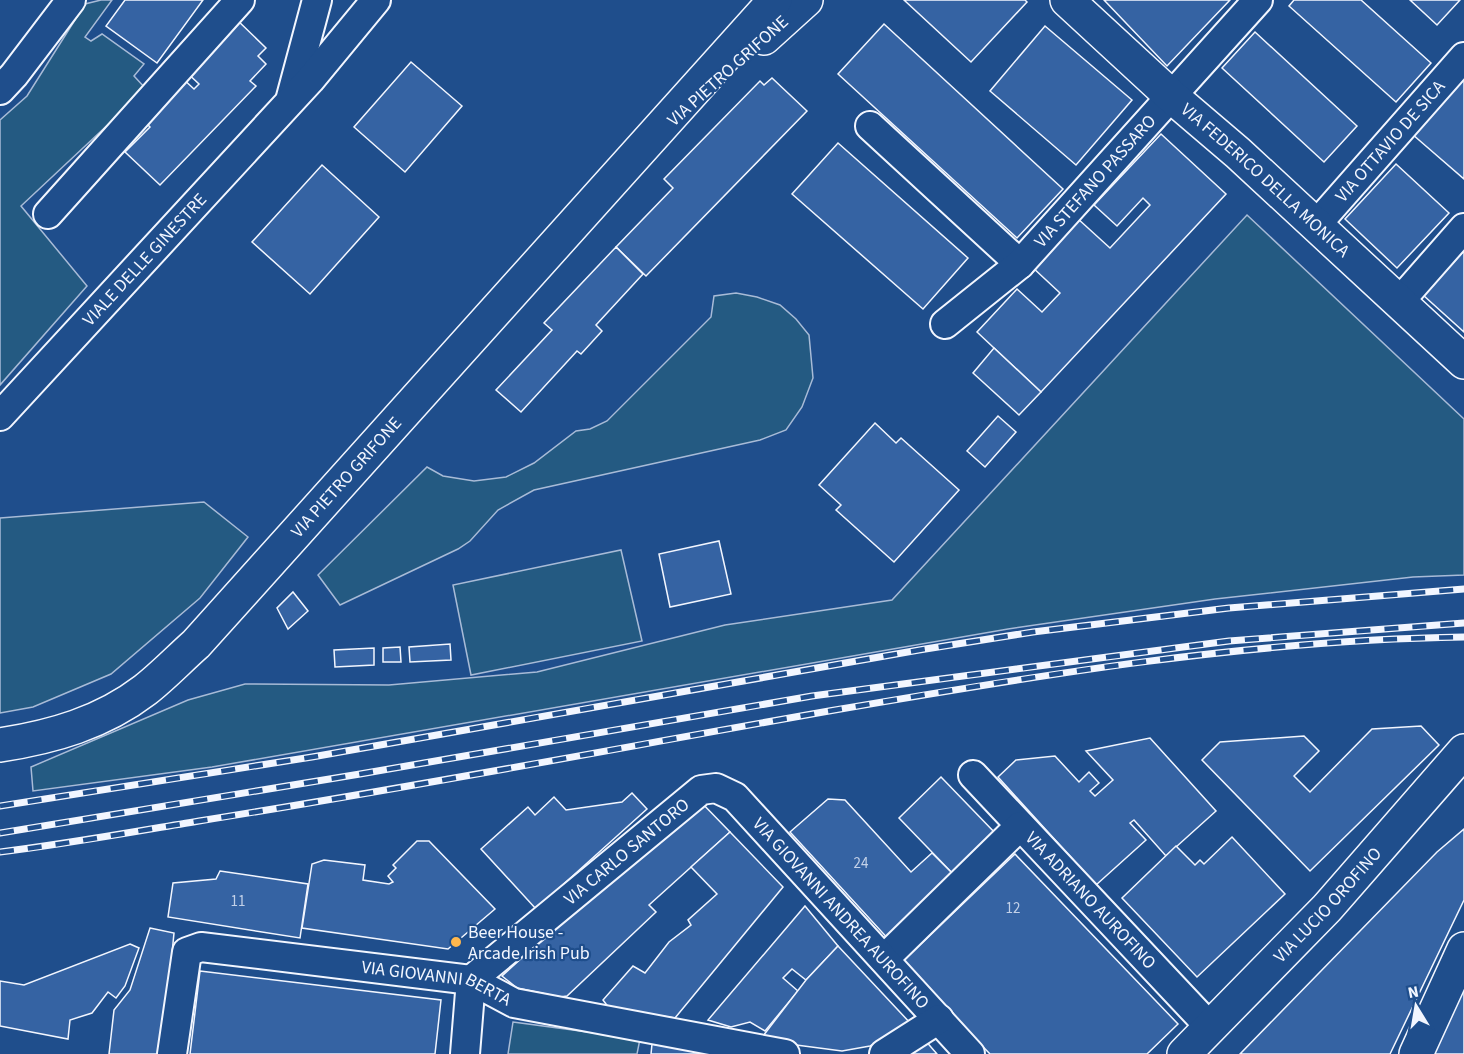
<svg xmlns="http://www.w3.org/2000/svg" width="1464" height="1054" font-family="'Source Sans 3',sans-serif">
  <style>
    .green { fill: #245a82; stroke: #a8bbd7; stroke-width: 1.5 }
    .building { fill: #3563a3; stroke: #f2f6ff; stroke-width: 1.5 }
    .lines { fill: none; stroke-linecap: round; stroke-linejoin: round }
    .minor-casing { stroke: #f2f6ff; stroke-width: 32 }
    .tertiary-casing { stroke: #f2f6ff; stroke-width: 36 }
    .minor { stroke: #1f4e8c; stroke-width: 28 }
    .tertiary { stroke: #1f4e8c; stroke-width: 33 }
    .rail-casing { stroke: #f2f6ff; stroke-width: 7 }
    .rail { stroke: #1f4e8c; stroke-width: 4.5; stroke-dasharray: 14; stroke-linecap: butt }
    .poi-dot { fill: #ffb74d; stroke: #1f4e8c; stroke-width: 2 }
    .labels { text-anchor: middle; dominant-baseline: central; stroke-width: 4.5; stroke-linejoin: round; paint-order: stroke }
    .number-label { font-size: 15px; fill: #c3d1e8 }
    .street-label { font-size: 18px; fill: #f2f6ff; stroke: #1f4e8c }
    .poi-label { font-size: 18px; fill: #f2f6ff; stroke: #1f4e8c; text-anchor: start }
  </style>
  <rect width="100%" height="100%" fill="#1f4e8c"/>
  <!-- green -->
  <g class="green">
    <path d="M 101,0 L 112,0 L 85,37 L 91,41 L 102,34 L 144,64 L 134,76 L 146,89 L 21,206 L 87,286 L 0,385 L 0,120 L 27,96 L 85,4 Z"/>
    <path d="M 1247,215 L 1464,419 L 1464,575 L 1413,577 L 1215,599 L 1008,629 L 212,767 L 33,791 L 31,767 L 188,700 L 245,684 L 389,685 L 537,672 L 725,625 L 892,600 Z"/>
    <path d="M 736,293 L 757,297 L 780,305 L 796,319 L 809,335 L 813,378 L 802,407 L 786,430 L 760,440 L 534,490 L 498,510 L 470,541 L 458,549 L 340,605 L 318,575 L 427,467 L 443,476 L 474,481 L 506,477 L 534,463 L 576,431 L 590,429 L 607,421 L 711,317 L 714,296 Z"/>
    <path d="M 204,502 L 248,537 L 200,598 L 111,674 L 33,707 L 0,713 L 0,518 Z"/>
    <path d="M 621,550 L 642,641 L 471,675 L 453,585 Z"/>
    <path d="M 513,1022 L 640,1039 L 637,1054 L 508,1054 Z"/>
  </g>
  <!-- building -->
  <g class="building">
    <path d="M 125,0 L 203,0 L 157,63 L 106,26 Z"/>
    <path d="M 904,0 L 1025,0 L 1027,2 L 971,62 Z"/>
    <path d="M 1104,0 L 1230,0 L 1167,66 Z"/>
    <path d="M 1294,0 L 1361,0 L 1431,63 L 1396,102 L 1289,6 Z"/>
    <path d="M 1410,0 L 1460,0 L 1437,25 Z"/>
    <path d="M 234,17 L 266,48 L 258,56 L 266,64 L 250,81 L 256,86 L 160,185 L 125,152 L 150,127 L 140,117 L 180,76 L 194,89 L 199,84 L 183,69 Z"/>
    <path d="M 884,24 L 1063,189 L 1017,238 L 838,74 Z"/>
    <path d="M 1045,26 L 1132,100 L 1076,165 L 990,91 Z"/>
    <path d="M 1255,32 L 1357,126 L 1324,162 L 1222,68 Z"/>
    <path d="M 411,62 L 462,106 L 405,172 L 354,127 Z"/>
    <path d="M 1464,76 L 1464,179 L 1412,134 Z"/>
    <path d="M 772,78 L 807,111 L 646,276 L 616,247 L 673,188 L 664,179 L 760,81 L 764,85 Z"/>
    <path d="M 1161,134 L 1226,194 L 1041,392 L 977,332 L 1017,289 L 1042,312 L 1060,293 L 1031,266 L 1077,218 L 1110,248 L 1150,205 L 1143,198 L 1117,226 L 1094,205 Z"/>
    <path d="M 838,143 L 968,258 L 923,309 L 792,194 Z"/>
    <path d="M 1396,164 L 1449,213 L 1397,268 L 1345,219 Z"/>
    <path d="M 322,165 L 379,217 L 310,294 L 252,242 Z"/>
    <path d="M 616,247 L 643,274 L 596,325 L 602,331 L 581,354 L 577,351 L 521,412 L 496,390 L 552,330 L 544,323 Z"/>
    <path d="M 1464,251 L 1464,332 L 1423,295 Z"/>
    <path d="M 994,348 L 1041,392 L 1019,415 L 973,373 Z"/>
    <path d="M 998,416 L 1016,432 L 985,467 L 967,451 Z"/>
    <path d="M 875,423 L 896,443 L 901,438 L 959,490 L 894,562 L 836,510 L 841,505 L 819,485 Z"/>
    <path d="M 719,541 L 731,594 L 670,607 L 659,554 Z"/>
    <path d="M 293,592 L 308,611 L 288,629 L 277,608 Z"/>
    <path d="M 450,644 L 451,660 L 410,662 L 409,647 Z"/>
    <path d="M 400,647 L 401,662 L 383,662 L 383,648 Z"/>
    <path d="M 374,648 L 374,665 L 335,667 L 334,650 Z"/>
    <path d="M 1421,726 L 1439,745 L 1310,871 L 1202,760 L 1220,742 L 1304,736 L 1319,751 L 1294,776 L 1310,792 L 1372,729 Z"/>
    <path d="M 1150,738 L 1216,811 L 1166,856 L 1134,820 L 1130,823 L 1146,840 L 1096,885 L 998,777 L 1016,760 L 1055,756 L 1079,782 L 1089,772 L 1099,783 L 1090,791 L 1095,796 L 1113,780 L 1086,751 Z"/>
    <path d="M 941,777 L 998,836 L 956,877 L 899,818 Z"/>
    <path d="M 632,793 L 647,809 L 536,909 L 481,849 L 528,807 L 535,815 L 554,797 L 566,810 L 622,802 Z"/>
    <path d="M 697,798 L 730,832 L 649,905 L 656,912 L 567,996 L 560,997 L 517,988 L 502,976 Z"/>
    <path d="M 828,799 L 845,800 L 911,872 L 932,853 L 956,877 L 891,942 L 790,832 Z"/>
    <path d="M 1464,829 L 1464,900 L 1390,1054 L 1240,1054 L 1437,852 Z"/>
    <path d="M 730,832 L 783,887 L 675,1018 L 609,1008 L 603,1000 L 633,966 L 645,973 L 669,942 L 691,925 L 688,920 L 717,894 L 691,867 Z"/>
    <path d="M 1232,837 L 1285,894 L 1197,977 L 1122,898 L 1176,846 L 1195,865 L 1200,860 L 1204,864 Z"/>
    <path d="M 417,841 L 429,841 L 495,909 L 448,949 L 302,928 L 312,864 L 324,860 L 365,865 L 363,880 L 389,884 L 393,882 L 388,876 L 396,868 L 393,865 Z"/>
    <path d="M 1015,854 L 1178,1024 L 1147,1054 L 990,1054 L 902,962 Z"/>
    <path d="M 220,871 L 308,884 L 300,938 L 168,917 L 173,883 L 216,879 Z"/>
    <path d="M 805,906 L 838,946 L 806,980 L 792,969 L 783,978 L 798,991 L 765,1031 L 750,1022 L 731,1027 L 708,1020 Z"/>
    <path d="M 150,928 L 174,933 L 162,1054 L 109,1054 L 114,1010 L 130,990 Z"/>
    <path d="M 130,944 L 139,948 L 125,986 L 116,998 L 108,992 L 92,1013 L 70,1020 L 68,1039 L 0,1026 L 0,981 L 24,985 Z"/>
    <path d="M 838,946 L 913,1026 L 870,1046 L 842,1051 L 781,1043 L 763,1036 L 806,980 Z"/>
    <path d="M 200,971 L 441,1000 L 435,1054 L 190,1054 Z"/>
    <path d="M 1464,982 L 1464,1054 L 1428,1054 Z"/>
    <path d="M 924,1039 L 937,1054 L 902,1054 Z"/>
    <path d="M 652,1044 L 713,1054 L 651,1054 Z"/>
  </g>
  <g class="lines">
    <defs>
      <g id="minor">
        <path d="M 0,90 L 14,75 L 71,0"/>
        <path d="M 291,97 L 317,0"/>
        <path d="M 870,126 L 1020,264"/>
        <path d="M 48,214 L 240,0"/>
        <path id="s1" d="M 1316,225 L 1464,57"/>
        <path d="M 1399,302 L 1464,228"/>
        <path id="s2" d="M 945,324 L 1020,264 L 1258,0"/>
        <path id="s3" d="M 0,416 L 310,80 L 376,0"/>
        <path id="s4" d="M 973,775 L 1210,1027"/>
        <path d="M 884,959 L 1020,826"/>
        <path id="s5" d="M 172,1054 L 187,952 L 201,947 L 471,980 L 514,1003 L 785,1054"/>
        <path id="s6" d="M 465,1054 L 471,980 L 701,790 L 716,788 L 735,797 L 970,1054"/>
        <path d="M 884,1054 L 939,1019"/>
      </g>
      <g id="tertiary">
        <path id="s7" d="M 1067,0 L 1170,95 L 1238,153 L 1464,362"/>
        <path d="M 764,38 L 806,0"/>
        <path id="s8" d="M 0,745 C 52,737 102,723 145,690 C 163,676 179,659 196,644 L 775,0"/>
        <path id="s9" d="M 1184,1054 L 1327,908 L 1464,751"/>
        <path d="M 1416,1054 L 1464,949"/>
      </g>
    </defs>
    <!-- minor casing -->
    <use href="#minor" class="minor-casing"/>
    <!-- tertiary casing -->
    <use href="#tertiary" class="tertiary-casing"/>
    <!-- minor -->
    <use href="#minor" class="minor"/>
    <!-- tertiary -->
    <use href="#tertiary" class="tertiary"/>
    <defs>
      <g id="rail">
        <path d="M 0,806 L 312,757 L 919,650 L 1033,632 L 1229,608 L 1464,589"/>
        <path d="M 0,833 L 360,774 L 812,696 L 1229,641 L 1464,623"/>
        <path d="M 0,852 C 66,844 132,832 199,821 C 409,788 619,748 829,711 C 1039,675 1251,640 1464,637"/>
      </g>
    </defs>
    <!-- rail casing -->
    <use href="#rail" class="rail-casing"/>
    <!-- rail -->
    <use href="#rail" class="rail"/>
  </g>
  <!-- markers -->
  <circle class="poi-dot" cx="456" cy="942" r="6"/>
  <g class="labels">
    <!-- number labels -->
    <g class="number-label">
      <text x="861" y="863">24</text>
      <text x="238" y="901">11</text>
      <text x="1013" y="908">12</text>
    </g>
    <!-- street labels -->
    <g class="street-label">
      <text transform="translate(728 71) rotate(-42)">VIA PIETRO GRIFONE</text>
      <text stroke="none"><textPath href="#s1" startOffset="112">VIA OTTAVIO DE SICA</textPath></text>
      <text stroke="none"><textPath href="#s2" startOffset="208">VIA STEFANO PASSARO</textPath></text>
      <text stroke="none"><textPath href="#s7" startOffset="268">VIA FEDERICO DELLA MONICA</textPath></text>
      <text stroke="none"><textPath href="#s3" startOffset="213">VIALE DELLE GINESTRE</textPath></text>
      <text stroke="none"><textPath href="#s8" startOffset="450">VIA PIETRO GRIFONE</textPath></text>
      <text stroke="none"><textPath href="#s6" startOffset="276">VIA CARLO SANTORO</textPath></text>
      <text stroke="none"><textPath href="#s4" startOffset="172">VIA ADRIANO AUROFINO</textPath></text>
      <text stroke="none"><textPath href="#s9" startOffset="207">VIA LUCIO OROFINO</textPath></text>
      <text stroke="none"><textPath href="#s6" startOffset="566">VIA GIOVANNI ANDREA AUROFINO</textPath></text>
      <text stroke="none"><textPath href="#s5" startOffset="357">VIA GIOVANNI BERTA</textPath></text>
    </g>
    <!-- poi labels -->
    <g class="poi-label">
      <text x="468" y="932">Beer House -<tspan x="468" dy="21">Arcade Irish Pub</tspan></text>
    </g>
  </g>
  <!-- north arrow -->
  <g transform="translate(1416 1006) rotate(349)" stroke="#1f4e8c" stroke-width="4.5" paint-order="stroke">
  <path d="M0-4.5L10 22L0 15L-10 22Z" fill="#f2f6ff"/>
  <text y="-9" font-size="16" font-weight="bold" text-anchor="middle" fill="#f2f6ff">N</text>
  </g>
</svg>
